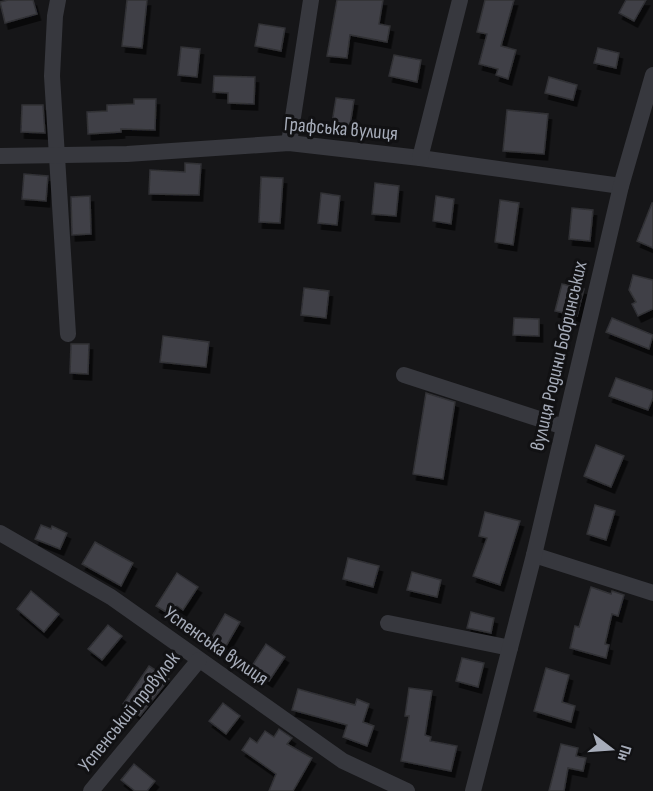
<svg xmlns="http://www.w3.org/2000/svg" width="653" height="791" font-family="'Sofia Sans Condensed',sans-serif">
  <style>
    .building { fill: #404146; stroke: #303035; stroke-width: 1.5; filter: url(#shadow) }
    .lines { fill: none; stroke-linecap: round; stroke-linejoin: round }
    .minor { stroke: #37383e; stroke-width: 16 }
    .labels { text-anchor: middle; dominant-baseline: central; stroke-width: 6; stroke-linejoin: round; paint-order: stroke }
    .street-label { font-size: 20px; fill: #a7adba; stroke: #111113 }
  </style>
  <defs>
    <filter id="shadow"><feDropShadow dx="3.5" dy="6" stdDeviation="0" flood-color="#0009"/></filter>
  </defs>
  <rect width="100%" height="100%" fill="#161618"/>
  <!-- building -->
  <g class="building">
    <path d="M 8,0 L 33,0 L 37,14 L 5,23 L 0,2 Z"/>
    <path d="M 127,0 L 147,0 L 142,48 L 122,46 Z"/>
    <path d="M 337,0 L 383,0 L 379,24 L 390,26 L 387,42 L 350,35 L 347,58 L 327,56 Z"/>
    <path d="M 485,0 L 514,0 L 501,46 L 516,50 L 508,79 L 496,75 L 498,69 L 479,64 L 487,34 L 477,32 Z"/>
    <path d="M 626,0 L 646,0 L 634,21 L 619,13 Z"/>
    <path d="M 259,24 L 285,28 L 281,51 L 255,46 Z"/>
    <path d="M 181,47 L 200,49 L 197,77 L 178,75 Z"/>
    <path d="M 598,48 L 619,53 L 616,68 L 594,63 Z"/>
    <path d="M 394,55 L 421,60 L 417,82 L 389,76 Z"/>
    <path d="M 214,76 L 255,77 L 254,104 L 228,103 L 228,93 L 213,92 Z"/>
    <path d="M 549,77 L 577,85 L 573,100 L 545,93 Z"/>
    <path d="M 336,98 L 354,100 L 350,126 L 332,123 Z"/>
    <path d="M 134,99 L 156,99 L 155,130 L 121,129 L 121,132 L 88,134 L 87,112 L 107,111 L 107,105 L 134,104 Z"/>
    <path d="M 22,105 L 43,105 L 45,133 L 21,132 Z"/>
    <path d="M 507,110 L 548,114 L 544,154 L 503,151 Z"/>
    <path d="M 185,163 L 201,164 L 199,195 L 149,194 L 150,170 L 185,172 Z"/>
    <path d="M 24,174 L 48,176 L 46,201 L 22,199 Z"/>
    <path d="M 261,177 L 283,178 L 280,223 L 259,222 Z"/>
    <path d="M 375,183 L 399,186 L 396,216 L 372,214 Z"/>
    <path d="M 321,193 L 340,196 L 337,225 L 318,223 Z"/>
    <path d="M 90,196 L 91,234 L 72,235 L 71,197 Z"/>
    <path d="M 436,196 L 454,199 L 451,224 L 433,221 Z"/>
    <path d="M 500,200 L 519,203 L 513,245 L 495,242 Z"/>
    <path d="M 652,203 L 653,203 L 653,248 L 637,241 Z"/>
    <path d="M 572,208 L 593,210 L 590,241 L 569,239 Z"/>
    <path d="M 633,275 L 653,280 L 653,309 L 638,316 L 632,304 L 636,302 L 629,290 Z"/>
    <path d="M 562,284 L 584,289 L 577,316 L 555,311 Z"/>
    <path d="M 304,288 L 329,291 L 326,318 L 301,315 Z"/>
    <path d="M 514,318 L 539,319 L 539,336 L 513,335 Z"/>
    <path d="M 612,318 L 653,335 L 649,349 L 606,332 Z"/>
    <path d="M 163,336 L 209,342 L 206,367 L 160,362 Z"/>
    <path d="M 71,344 L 89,344 L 88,374 L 70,373 Z"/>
    <path d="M 616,378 L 653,391 L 653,398 L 648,410 L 609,396 Z"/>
    <path d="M 426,393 L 455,402 L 443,479 L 413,474 Z"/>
    <path d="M 596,445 L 624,456 L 611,487 L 584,476 Z"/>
    <path d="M 595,505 L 615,511 L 606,540 L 587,534 Z"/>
    <path d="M 485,512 L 520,521 L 500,585 L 473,576 L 487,538 L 479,536 Z"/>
    <path d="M 41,525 L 51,529 L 52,526 L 67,533 L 60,549 L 35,539 Z"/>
    <path d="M 95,542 L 133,563 L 121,586 L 82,564 Z"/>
    <path d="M 348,558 L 379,566 L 373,587 L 343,579 Z"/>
    <path d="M 412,572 L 441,580 L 437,597 L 407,590 Z"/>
    <path d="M 177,573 L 198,587 L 183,610 L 177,606 L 171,615 L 156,606 Z"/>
    <path d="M 591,587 L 611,594 L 612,591 L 624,595 L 618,616 L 612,614 L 605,644 L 609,645 L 606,658 L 570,648 L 575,626 L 579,627 Z"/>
    <path d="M 31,591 L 59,614 L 44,632 L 17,609 Z"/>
    <path d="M 471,612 L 494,618 L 491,633 L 467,628 Z"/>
    <path d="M 225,614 L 240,622 L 222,653 L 207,645 Z"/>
    <path d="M 108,625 L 122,636 L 102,660 L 88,649 Z"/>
    <path d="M 266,644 L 285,657 L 269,681 L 250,669 Z"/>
    <path d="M 462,658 L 484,663 L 478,687 L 456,681 Z"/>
    <path d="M 149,666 L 169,679 L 140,716 L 123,704 Z"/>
    <path d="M 546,668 L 569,675 L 562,702 L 575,706 L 571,722 L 534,711 Z"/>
    <path d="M 409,688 L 432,691 L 425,735 L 431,737 L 430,741 L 457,746 L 451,771 L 401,761 L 409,716 L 405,716 Z"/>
    <path d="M 298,689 L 355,705 L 357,699 L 369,704 L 363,722 L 374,726 L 367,746 L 343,737 L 347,725 L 292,710 Z"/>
    <path d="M 223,703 L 240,716 L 226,734 L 209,721 Z"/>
    <path d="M 279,729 L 292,738 L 287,744 L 312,758 L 293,791 L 269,791 L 276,774 L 242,750 L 250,738 L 257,743 L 265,731 L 274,737 Z"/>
    <path d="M 561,744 L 578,748 L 576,756 L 586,758 L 583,771 L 568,768 L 564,791 L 549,791 Z"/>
    <path d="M 134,764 L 155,781 L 147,791 L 135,791 L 121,780 Z"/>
  </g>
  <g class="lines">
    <!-- minor -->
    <g class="minor">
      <path d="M 58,0 L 55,16 L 52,76 L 68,334"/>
      <path d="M 289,143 L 311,0"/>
      <path d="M 0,156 L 127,154 L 289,143 L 420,158 L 621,186"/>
      <path d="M 420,158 L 460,0"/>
      <path d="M 404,375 L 564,427"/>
      <path d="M 0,533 L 111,597 L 343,761 L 407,791"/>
      <path d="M 534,555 L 653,593"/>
      <path d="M 388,623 L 510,648"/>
      <path d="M 91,791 L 199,660"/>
      <path d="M 473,791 L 534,555 L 621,186 L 653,75"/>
    </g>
  </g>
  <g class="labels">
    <!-- street labels -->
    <g class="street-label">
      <text transform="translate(341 129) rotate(5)">Графська вулиця</text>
      <text transform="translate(559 356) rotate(-77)">вулиця Родини Бобринських</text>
      <text transform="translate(216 646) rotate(35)">Успенська вулиця</text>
      <text transform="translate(129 712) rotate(-51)">Успенський провулок</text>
    </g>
  </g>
  <!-- north arrow -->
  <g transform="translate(611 749) rotate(107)" stroke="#111113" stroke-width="4.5" paint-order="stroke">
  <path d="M0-4.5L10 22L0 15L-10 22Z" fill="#a7adba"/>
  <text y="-9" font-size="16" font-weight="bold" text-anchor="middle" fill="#a7adba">Пн</text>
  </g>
</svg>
